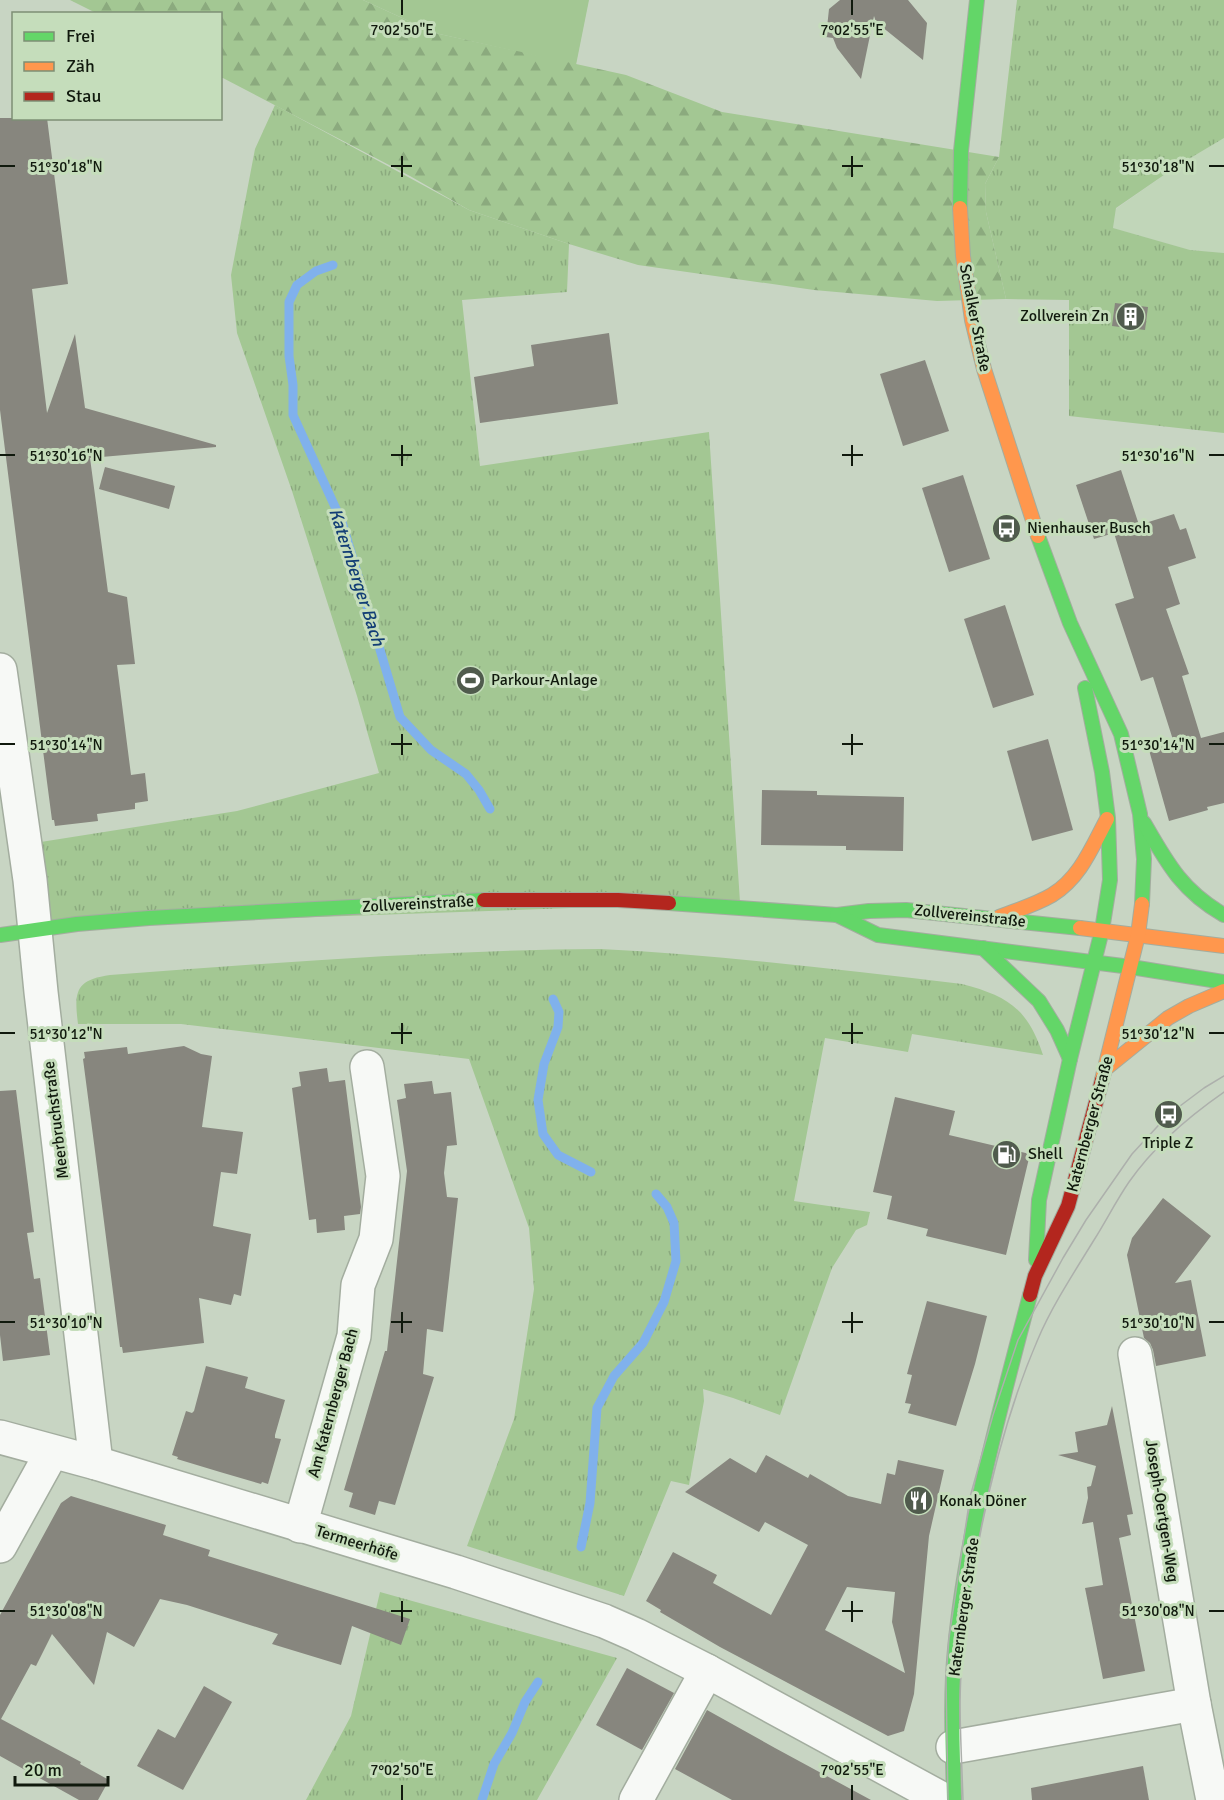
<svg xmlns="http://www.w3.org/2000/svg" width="1224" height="1800" font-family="Signika,sans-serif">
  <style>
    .built { fill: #c1d6b9 }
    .grass { fill: #a3c793 }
    .forest { fill: url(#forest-firs) }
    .park { fill: url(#park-tufts) }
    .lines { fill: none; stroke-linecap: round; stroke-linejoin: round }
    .stream { stroke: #80b1ec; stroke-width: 9 }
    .building { fill: #87867e; fill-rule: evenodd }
    .street-casing { stroke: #a3ad9f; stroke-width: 36 }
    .fast-casing { stroke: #a3ad9f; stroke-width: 16 }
    .slow-casing { stroke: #a3ad9f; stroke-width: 16 }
    .jam-casing { stroke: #a3ad9f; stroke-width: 16 }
    .street { stroke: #f7f9f6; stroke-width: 33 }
    .fast { stroke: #63d668; stroke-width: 14 }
    .slow { stroke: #ff974d; stroke-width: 14 }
    .jam { stroke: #b3261e; stroke-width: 14 }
    .tram { stroke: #adb0ac; stroke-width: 1.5 }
    .ticks { fill: none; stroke: #10190d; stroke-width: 2 }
    .labels { text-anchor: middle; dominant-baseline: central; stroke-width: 6; stroke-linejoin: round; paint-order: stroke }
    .poi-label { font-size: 16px; fill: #10190d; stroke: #c5ddbb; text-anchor: start }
    .street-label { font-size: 16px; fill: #10190d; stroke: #c5ddbb }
    .water-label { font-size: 18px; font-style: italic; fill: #123d75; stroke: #c5ddbb }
    .ticks-label { font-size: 15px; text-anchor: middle; fill: #10190d; stroke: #c5ddbb; stroke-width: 6; stroke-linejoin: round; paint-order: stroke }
  </style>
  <defs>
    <pattern id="forest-firs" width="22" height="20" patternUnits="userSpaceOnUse" patternTransform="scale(1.5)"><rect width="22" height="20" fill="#a3c793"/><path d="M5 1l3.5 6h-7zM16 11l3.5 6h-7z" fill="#8baa7e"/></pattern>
    <pattern id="park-tufts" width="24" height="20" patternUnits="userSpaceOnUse" patternTransform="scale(1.5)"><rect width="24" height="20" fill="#a3c793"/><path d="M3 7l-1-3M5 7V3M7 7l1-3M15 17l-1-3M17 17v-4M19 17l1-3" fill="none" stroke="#8baa7e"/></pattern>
  </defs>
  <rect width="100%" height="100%" fill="#c8d5c3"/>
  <!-- built -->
  <path class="built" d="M 1224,138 L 1224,253 L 1190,250 L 1113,228 L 1116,209 L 1177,166 Z"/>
  <!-- grass -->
  <path class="grass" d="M 363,0 L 589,0 L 576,65 L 435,33 Z"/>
  <!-- forest -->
  <path class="forest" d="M 70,0 L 363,0 L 435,33 L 626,75 L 722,112 L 999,157 L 985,184 L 986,212 L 1006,299 L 937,301 L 814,290 L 638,265 L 569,244 L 469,210 L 410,176 L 221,77 L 220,14 L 96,13 Z"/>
  <!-- park -->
  <g class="park">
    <path d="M 1017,0 L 1224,0 L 1224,138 L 1177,166 L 1116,208 L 1113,228 L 1190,250 L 1224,253 L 1224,433 L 1069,416 L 1069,300 L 1006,299 L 986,212 L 985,184 L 999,157 Z"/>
    <path d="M 275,105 L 469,210 L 569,244 L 567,292 L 462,300 L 480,466 L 709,432 L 740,902 L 37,927 L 28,844 L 237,811 L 379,773 L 357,696 L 292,491 L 237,333 L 231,275 L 255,149 Z"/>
    <path d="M 600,949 C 721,955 841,970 962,984 C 1008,996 1028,1009 1043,1055 L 912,1034 L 908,1052 L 825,1038 L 794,1201 L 870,1212 L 867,1225 L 856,1230 L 832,1268 L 780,1415 L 733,1398 L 703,1389 L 704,1401 L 689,1485 L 671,1481 L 624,1596 L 467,1546 L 514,1419 L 534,1289 L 529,1228 L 469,1059 L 181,1024 L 78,1024 C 74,992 75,980 110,975 C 273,963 436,950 600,949 Z"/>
    <path d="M 380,1592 L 617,1658 L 537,1800 L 306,1800 L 351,1716 Z"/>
  </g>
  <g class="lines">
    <!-- stream -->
    <g class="stream">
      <path d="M 333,265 L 316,271 L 297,285 L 289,302 L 289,356 L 293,385 L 293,415 L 342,522 L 400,717 L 431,750 L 466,774 L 479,790 L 490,809"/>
      <path d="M 553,999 L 559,1012 L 558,1027 L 544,1064 L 538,1100 L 543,1134 L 558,1155 L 591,1172"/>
      <path d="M 581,1547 L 590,1503 L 597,1408 L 614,1376 L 643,1343 L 664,1302 L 676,1261 L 674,1223 L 667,1207 L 656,1194"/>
      <path d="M 482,1800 L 494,1764 L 512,1733 L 525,1702 L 538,1682"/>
    </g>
  </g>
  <!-- building -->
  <g class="building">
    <path d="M 840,0 L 908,0 L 927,23 L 923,60 L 876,22 L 874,16 L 861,79 L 837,48 L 833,38 L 826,37 L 829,9 Z"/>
    <path d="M 0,118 L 47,118 L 68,284 L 32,289 L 47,413 L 75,334 L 85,408 L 216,445 L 216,447 L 90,458 L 108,592 L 127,597 L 135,664 L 117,665 L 131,775 L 145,773 L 148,801 L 135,803 L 135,809 L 97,814 L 98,821 L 55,826 L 54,820 L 52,820 L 47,782 L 0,410 Z"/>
    <path d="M 1115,303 L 1148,307 L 1145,330 L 1112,326 Z"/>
    <path d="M 609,333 L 618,404 L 480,423 L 474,377 L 534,366 L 531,345 Z"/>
    <path d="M 925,360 L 949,431 L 903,446 L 880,374 Z"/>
    <path d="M 105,467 L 175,486 L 169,509 L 99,489 Z"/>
    <path d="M 1121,470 L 1139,525 L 1174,514 L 1180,530 L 1186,528 L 1196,558 L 1168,567 L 1180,604 L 1166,609 L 1189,674 L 1182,676 L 1201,738 L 1224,732 L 1224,803 L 1207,807 L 1208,810 L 1169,821 L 1149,750 L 1174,743 L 1153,677 L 1141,681 L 1115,604 L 1134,598 L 1114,533 L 1094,539 L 1076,485 Z"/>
    <path d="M 963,475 L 990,559 L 949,572 L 922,488 Z"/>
    <path d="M 1005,605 L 1034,695 L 993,708 L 964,619 Z"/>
    <path d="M 1048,739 L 1073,830 L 1032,841 L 1007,751 Z"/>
    <path d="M 762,790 L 817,791 L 817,795 L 904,797 L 903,851 L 846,850 L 846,846 L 761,845 Z"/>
    <path d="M 184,1046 L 201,1054 L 212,1056 L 202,1127 L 243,1132 L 237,1174 L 221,1172 L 213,1226 L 251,1234 L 241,1296 L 234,1294 L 231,1305 L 199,1298 L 204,1343 L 123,1353 L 122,1347 L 120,1347 L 95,1151 L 83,1059 L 85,1058 L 84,1052 L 127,1047 L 128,1054 Z"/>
    <path d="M 327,1068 L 329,1082 L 345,1080 L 361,1207 L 360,1214 L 344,1216 L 345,1230 L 317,1233 L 316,1219 L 309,1220 L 292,1088 L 301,1086 L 299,1072 Z"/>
    <path d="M 432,1081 L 434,1094 L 451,1092 L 457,1145 L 447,1146 L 444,1173 L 447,1197 L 458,1198 L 443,1332 L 427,1329 L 423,1374 L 434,1377 L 395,1505 L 379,1501 L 375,1515 L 349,1507 L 353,1493 L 344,1490 L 385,1351 L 387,1351 L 407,1171 L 397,1100 L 406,1098 L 404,1084 Z"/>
    <path d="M 16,1090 L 34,1232 L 27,1233 L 34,1279 L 40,1278 L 50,1355 L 3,1361 L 0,1335 L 0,1091 Z"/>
    <path d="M 895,1097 L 955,1111 L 949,1135 L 1030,1154 L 1006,1255 L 926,1236 L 928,1229 L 887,1219 L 892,1196 L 873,1192 Z"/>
    <path d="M 1163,1198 L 1211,1236 L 1175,1283 L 1191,1280 L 1206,1356 L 1156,1366 L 1153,1350 L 1150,1343 L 1144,1338 L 1127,1255 L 1132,1238 Z"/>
    <path d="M 927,1301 L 987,1316 L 975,1364 L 956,1426 L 908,1413 L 911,1404 L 905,1403 L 912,1375 L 907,1374 Z"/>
    <path d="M 206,1366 L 248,1377 L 245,1388 L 285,1400 L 275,1435 L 275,1438 L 281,1439 L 268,1484 L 262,1482 L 261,1484 L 220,1472 L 177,1459 L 178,1457 L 172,1455 L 186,1411 L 192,1413 L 194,1411 Z"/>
    <path d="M 1112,1406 L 1133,1514 L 1127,1515 L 1131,1535 L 1119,1538 L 1145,1671 L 1103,1679 L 1085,1588 L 1103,1585 L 1093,1522 L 1082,1524 L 1088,1498 L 1087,1487 L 1091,1486 L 1096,1466 L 1058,1455 L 1078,1452 L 1075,1432 L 1107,1425 Z"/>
    <path d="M 766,1455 L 808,1478 L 810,1474 L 848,1496 L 881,1504 L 887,1473 L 895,1475 L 898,1460 L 944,1470 L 929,1536 L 914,1694 L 904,1731 L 888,1736 L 720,1647 L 660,1612 L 661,1610 L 646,1601 L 673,1552 L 717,1575 L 713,1583 L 771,1615 L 808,1545 L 765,1522 L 759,1532 L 685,1492 L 730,1458 L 756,1473 ZM 847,1587 L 895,1592 L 892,1622 L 905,1673 L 825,1630 Z"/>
    <path d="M 71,1496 L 166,1525 L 163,1535 L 210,1550 L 208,1556 L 410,1619 L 401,1645 L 352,1626 L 341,1665 L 272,1644 L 278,1634 L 187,1605 L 160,1599 L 134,1647 L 107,1632 L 94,1685 L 52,1634 L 36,1666 L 31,1664 L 1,1719 L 81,1762 L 80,1764 L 109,1780 L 98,1800 L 79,1800 L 0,1756 L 0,1615 L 61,1503 Z"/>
    <path d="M 627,1668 L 674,1693 L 642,1750 L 596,1725 Z"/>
    <path d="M 204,1686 L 232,1702 L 183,1790 L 137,1766 L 158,1729 L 175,1738 Z"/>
    <path d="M 707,1710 L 775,1748 L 871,1800 L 732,1800 L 675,1769 Z"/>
    <path d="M 1143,1766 L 1149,1800 L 1032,1800 L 1031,1788 Z"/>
  </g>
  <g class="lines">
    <defs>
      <g id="street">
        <path d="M 0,670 L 30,880 L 41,992 L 96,1463"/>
        <path d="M 1135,1354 L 1194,1704 L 1213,1800"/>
        <path d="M 0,1437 L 96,1463 L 456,1572 L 604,1621 L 636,1635 L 707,1671 L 944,1800"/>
        <path d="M 300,1526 L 354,1336 L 358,1285 L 376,1239 L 383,1176 L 367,1067"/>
        <path d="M 0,1546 L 52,1452"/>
        <path d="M 953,1747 L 1194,1704"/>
        <path d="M 636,1800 L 707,1671"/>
      </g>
      <g id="fast">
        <path d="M 960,208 L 961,151 L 977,0"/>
        <path d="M 1038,536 L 1070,623 L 1121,734 L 1140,814 L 1144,859 L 1142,904"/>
        <path d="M 1144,823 C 1167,863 1182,891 1224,915"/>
        <path d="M 669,903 L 837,915 L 869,911 L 906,910 L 1080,928"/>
        <path d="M 837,915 L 878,935 L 1131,967 L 1224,982"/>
        <path d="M 0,935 L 77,924 L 149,918 L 484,900"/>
        <path d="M 983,948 L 1039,1001 L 1057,1030 L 1070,1059"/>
        <path d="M 1036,1260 L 1039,1200 L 1070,1059 L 1102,930 L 1110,880 L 1108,818 L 1102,772 L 1085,688"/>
        <path d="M 954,1800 C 953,1750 950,1699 955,1649 C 966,1532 1000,1409 1030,1295"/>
      </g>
      <g id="slow">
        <path d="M 960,208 L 963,256 L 972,320 L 984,369 L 1038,536"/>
        <path d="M 999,917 C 1017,910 1035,905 1052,895 C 1080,878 1092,847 1107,819"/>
        <path d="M 1080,928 L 1224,946"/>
        <path d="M 1105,1069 L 1168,1018 L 1189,1006 L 1224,991"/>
        <path d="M 1102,1080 L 1138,935 L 1142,904"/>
      </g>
      <g id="jam">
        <path d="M 484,900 L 618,900 L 669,903"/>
        <path d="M 1030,1295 L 1035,1276 L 1068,1206 L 1102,1080"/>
      </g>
    </defs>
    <!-- street casing -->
    <use href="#street" class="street-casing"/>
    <!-- fast casing -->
    <use href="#fast" class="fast-casing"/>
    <!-- slow casing -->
    <use href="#slow" class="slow-casing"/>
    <!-- jam casing -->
    <use href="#jam" class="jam-casing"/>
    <!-- street -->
    <use href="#street" class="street"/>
    <!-- fast -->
    <use href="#fast" class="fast"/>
    <!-- slow -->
    <use href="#slow" class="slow"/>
    <!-- jam -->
    <use href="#jam" class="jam"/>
    <!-- tram -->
    <g class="tram">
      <path d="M 948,1800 L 946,1679 L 949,1638 L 970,1497 L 993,1415 L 1018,1340 L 1063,1258 L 1086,1220 L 1132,1154 L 1168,1115 L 1204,1088 L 1224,1076"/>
      <path d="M 963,1800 C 962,1767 960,1733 960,1700 C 961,1641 970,1583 982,1525 C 995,1461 1012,1399 1038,1339 C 1052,1306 1075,1271 1094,1240 C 1106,1221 1116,1201 1129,1182 C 1154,1146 1188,1117 1224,1092"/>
    </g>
  </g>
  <!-- ticks -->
  <path class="ticks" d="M 402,0 L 402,15M 852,0 L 852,15M 402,156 L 402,177M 852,156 L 852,177M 0,166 L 15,166M 391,166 L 412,166M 842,166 L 863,166M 1209,166 L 1224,166M 402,445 L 402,466M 852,445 L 852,466M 0,455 L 15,455M 391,455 L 412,455M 842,455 L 863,455M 1209,455 L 1224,455M 402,734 L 402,755M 852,734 L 852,755M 0,744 L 15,744M 391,744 L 412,744M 842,744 L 863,744M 1209,744 L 1224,744M 402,1023 L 402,1044M 852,1023 L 852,1044M 0,1033 L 15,1033M 391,1033 L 412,1033M 842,1033 L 863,1033M 1209,1033 L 1224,1033M 402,1312 L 402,1333M 852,1312 L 852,1333M 0,1322 L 15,1322M 391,1322 L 412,1322M 842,1322 L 863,1322M 1209,1322 L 1224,1322M 402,1601 L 402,1622M 852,1601 L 852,1622M 0,1611 L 15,1611M 391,1611 L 412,1611M 842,1611 L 863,1611M 1209,1611 L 1224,1611M 402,1785 L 402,1800M 852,1785 L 852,1800"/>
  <!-- icons -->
  <defs>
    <symbol id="building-disc" viewBox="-11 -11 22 22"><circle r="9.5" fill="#505b4d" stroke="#c5ddbb"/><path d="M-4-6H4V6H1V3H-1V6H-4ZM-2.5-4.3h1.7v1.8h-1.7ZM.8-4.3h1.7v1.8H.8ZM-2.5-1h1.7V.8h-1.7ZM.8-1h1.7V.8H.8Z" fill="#fff"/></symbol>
    <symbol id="bus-disc" viewBox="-11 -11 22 22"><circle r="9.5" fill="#505b4d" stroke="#c5ddbb"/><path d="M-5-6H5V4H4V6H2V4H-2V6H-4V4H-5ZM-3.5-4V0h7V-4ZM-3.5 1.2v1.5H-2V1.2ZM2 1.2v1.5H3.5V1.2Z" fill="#fff"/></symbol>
    <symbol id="stadium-disc" viewBox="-11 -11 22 22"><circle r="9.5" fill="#505b4d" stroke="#c5ddbb"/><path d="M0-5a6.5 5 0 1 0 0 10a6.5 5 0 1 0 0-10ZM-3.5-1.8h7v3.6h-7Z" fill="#fff"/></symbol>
    <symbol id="fuel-disc" viewBox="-11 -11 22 22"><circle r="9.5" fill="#505b4d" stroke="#c5ddbb"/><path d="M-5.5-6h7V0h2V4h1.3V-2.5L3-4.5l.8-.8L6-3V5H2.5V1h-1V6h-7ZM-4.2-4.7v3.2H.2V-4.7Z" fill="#fff"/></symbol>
    <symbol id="restaurant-disc" viewBox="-11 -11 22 22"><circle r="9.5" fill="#505b4d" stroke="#c5ddbb"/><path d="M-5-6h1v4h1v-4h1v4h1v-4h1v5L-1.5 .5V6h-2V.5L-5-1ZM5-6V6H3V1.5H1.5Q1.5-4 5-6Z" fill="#fff"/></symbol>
  </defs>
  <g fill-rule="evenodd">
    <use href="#building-disc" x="1114" y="300" width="33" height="33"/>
    <use href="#bus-disc" x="990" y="512" width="33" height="33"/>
    <use href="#stadium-disc" x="454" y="664" width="33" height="33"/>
    <use href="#bus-disc" x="1152" y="1098" width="33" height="33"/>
    <use href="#fuel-disc" x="990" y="1138" width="33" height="33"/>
    <use href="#restaurant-disc" x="902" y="1484" width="33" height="33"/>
  </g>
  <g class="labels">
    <!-- poi labels -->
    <g class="poi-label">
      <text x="1109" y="316" text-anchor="end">Zollverein Zn</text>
      <text x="1027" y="528">Nienhauser Busch</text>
      <text x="491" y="680">Parkour-Anlage</text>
      <text x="1168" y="1143" text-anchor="middle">Triple Z</text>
      <text x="1028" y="1154">Shell</text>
      <text x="939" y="1501">Konak Döner</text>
    </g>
    <!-- street labels -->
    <g class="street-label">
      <text transform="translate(975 318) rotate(79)">Schalker Straße</text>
      <text transform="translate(418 904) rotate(-3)">Zollvereinstraße</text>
      <text transform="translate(970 916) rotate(6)">Zollvereinstraße</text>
      <text transform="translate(56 1120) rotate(-97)">Meerbruchstraße</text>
      <text transform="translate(1090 1124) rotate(-75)">Katernberger Straße</text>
      <text transform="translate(333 1403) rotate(-75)">Am Katernberger Bach</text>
      <text transform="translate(1162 1511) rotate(81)">Joseph-Oertgen-Weg</text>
      <text transform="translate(357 1543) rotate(17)">Termeerhöfe</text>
      <text transform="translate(964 1607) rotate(-82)">Katernberger Straße</text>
    </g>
    <!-- water labels -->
    <g class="water-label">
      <text transform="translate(357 577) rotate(72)">Katernberger Bach</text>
    </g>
  </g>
  <g class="ticks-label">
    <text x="402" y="35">7°02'50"E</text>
    <text x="852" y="35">7°02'55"E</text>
    <text x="66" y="172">51°30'18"N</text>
    <text x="1158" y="172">51°30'18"N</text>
    <text x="66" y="461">51°30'16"N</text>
    <text x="1158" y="461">51°30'16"N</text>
    <text x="66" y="750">51°30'14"N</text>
    <text x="1158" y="750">51°30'14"N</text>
    <text x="66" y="1039">51°30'12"N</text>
    <text x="1158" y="1039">51°30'12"N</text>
    <text x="66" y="1328">51°30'10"N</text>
    <text x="1158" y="1328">51°30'10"N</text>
    <text x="66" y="1616">51°30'08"N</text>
    <text x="1158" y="1616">51°30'08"N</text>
    <text x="402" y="1775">7°02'50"E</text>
    <text x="852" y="1775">7°02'55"E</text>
  </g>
  <!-- legend -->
  <rect x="12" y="12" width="210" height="108" fill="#c5ddbb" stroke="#7d8f75" stroke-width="1.5"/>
  <rect x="24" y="32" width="30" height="9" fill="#63d668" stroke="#7d8f75" stroke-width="1.5"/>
  <text x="66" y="42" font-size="18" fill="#10190d">Frei</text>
  <rect x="24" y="62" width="30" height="9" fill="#ff974d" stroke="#7d8f75" stroke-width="1.5"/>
  <text x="66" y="72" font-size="18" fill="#10190d">Zäh</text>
  <rect x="24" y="92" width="30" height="9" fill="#b3261e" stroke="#7d8f75" stroke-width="1.5"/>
  <text x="66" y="102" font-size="18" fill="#10190d">Stau</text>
  <!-- scale -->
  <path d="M15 1776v9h93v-9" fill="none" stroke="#10190d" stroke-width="3"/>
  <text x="24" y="1776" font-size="18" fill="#10190d" stroke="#c5ddbb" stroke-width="4.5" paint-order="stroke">20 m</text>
</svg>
